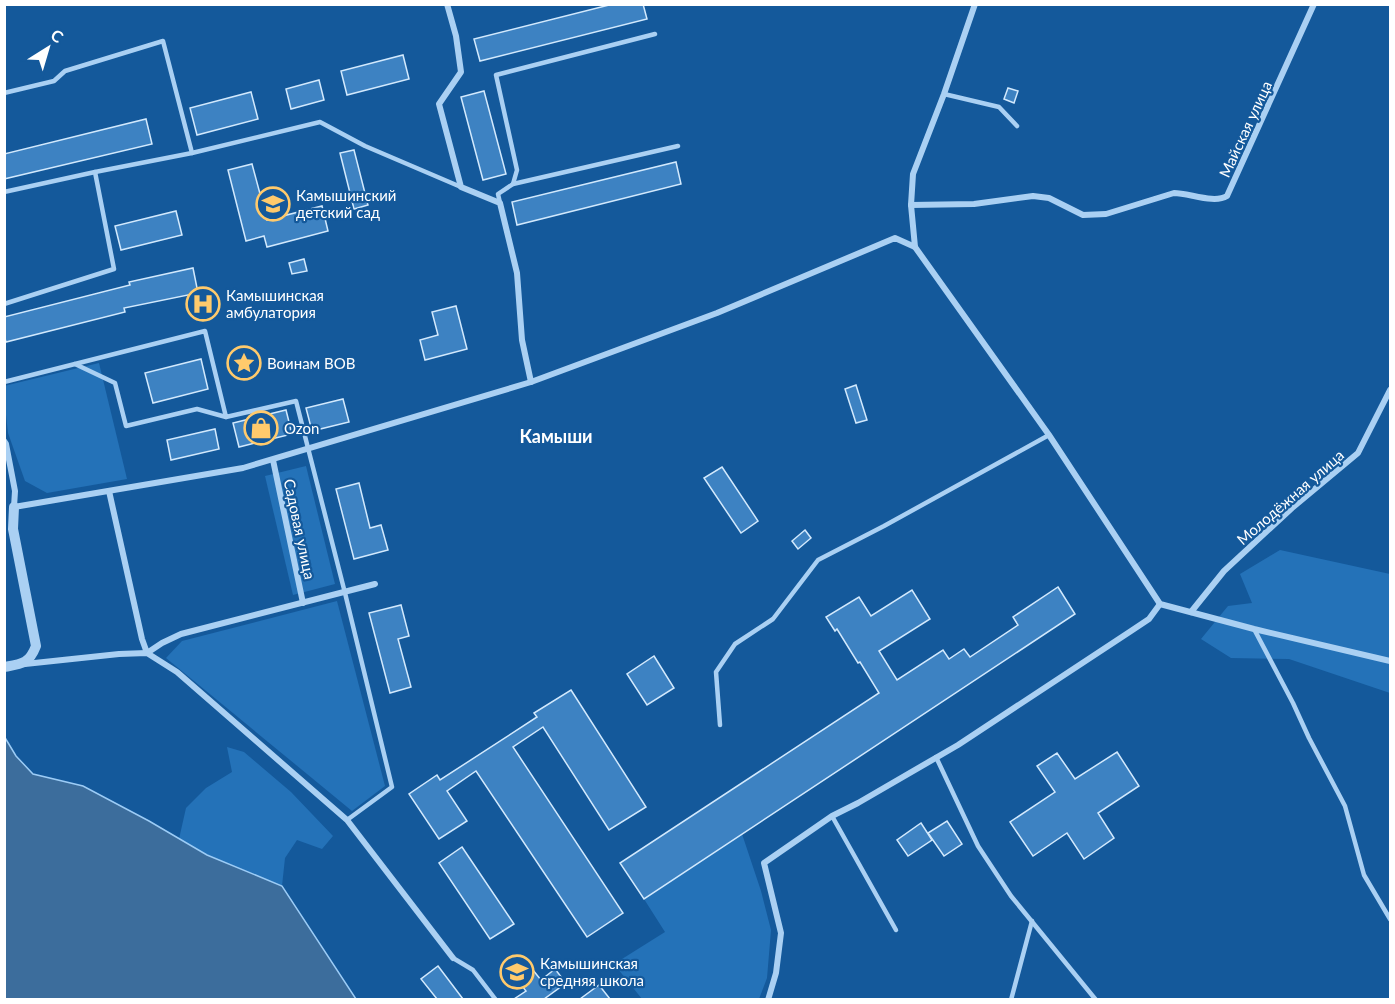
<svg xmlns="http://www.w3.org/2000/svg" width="1395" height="1004" font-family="Lato,sans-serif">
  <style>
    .green { fill: #2472b8 }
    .water { fill: #3c6d9c; stroke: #9cccf6; stroke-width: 1.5 }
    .building { fill: #3d82c2; stroke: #d2e9fd; stroke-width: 1.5 }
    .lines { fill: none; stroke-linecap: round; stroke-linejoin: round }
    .service { stroke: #aad0f3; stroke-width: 4.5 }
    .minor { stroke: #aad0f3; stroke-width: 6 }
    .tertiary { stroke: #aad0f3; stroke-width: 10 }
    .labels { text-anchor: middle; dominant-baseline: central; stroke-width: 4.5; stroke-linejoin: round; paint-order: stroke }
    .street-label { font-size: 15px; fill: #fff; stroke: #14599b }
    .poi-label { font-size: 15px; fill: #fff; stroke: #14599b; text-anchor: start }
    .quarter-label { font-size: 18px; font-weight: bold; fill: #fff; stroke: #14599b }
  </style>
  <rect width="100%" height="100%" fill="#14599b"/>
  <!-- green -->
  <g class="green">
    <path d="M 99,363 L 127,479 L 47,493 L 25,481 L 8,433 L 5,406 L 4,386 Z"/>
    <path d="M 306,466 L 335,584 L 293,595 L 265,476 Z"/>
    <path d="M 1280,550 L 1390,574 L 1390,693 L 1289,659 L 1231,658 L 1201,639 L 1228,606 L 1252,603 L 1240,574 Z"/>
    <path d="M 337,601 L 385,786 L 352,811 L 166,658 L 182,641 Z"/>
    <path d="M 227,747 L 244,752 L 291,792 L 333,836 L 322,849 L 297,840 L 285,858 L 282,886 L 207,855 L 179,839 L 186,808 L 206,788 L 232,772 Z"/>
    <path d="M 742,834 L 761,891 L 771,930 L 767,978 L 759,999 L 642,999 L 614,964 L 665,932 L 644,899 Z"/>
  </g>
  <!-- water -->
  <path class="water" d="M 4,736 L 16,756 L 33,774 L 83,786 L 149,821 L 207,855 L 282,886 L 356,999 L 5,999 Z"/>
  <!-- building -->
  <g class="building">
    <path d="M 613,4 L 643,4 L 647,19 L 480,61 L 474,39 Z"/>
    <path d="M 403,55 L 409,79 L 347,95 L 341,71 Z"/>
    <path d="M 319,80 L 324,100 L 291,109 L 286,89 Z"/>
    <path d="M 1008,88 L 1018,91 L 1014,103 L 1004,99 Z"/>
    <path d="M 484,91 L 506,174 L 483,180 L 461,97 Z"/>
    <path d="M 251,92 L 258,119 L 197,135 L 190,108 Z"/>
    <path d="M 146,119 L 152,144 L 4,179 L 4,154 Z"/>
    <path d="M 354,150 L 368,205 L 354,209 L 340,153 Z"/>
    <path d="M 676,162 L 681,184 L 517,225 L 512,202 Z"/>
    <path d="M 252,164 L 267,220 L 322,206 L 328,231 L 267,247 L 264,236 L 246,241 L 228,170 Z"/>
    <path d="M 176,211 L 182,235 L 121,250 L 115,226 Z"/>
    <path d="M 304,259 L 307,271 L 292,274 L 289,263 Z"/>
    <path d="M 193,268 L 198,293 L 124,308 L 125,312 L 6,342 L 4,335 L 4,317 L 130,285 L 129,282 Z"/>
    <path d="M 456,306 L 467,349 L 425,360 L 420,340 L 438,335 L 432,312 Z"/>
    <path d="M 201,359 L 208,389 L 153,403 L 145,373 Z"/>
    <path d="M 856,385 L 867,420 L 856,423 L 845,389 Z"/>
    <path d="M 343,399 L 349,422 L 312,431 L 306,408 Z"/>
    <path d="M 286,410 L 292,434 L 239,447 L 233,423 Z"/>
    <path d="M 215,429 L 219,449 L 171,460 L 167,440 Z"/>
    <path d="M 722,467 L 758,521 L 741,533 L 704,478 Z"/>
    <path d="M 359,483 L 370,528 L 381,525 L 388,550 L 354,559 L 336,489 Z"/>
    <path d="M 805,530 L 811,538 L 798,549 L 792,541 Z"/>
    <path d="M 1058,587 L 1075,614 L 644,899 L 620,863 L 879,693 L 860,662 L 858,663 L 837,629 L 835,631 L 826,617 L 859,597 L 871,616 L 912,590 L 930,619 L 879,651 L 897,680 L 943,650 L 949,659 L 964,649 L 970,657 L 1018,625 L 1013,617 Z"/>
    <path d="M 401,605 L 409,636 L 398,639 L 411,687 L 390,693 L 369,613 Z"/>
    <path d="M 654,656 L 674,688 L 647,705 L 627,674 Z"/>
    <path d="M 571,690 L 646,807 L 609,830 L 543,727 L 513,747 L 623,913 L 587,937 L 476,771 L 447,791 L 467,821 L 439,839 L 409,794 L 437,775 L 440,780 L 537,717 L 534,713 Z"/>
    <path d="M 1117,752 L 1139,786 L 1098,813 L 1114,838 L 1084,859 L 1067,833 L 1033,856 L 1010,822 L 1055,792 L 1037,766 L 1057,753 L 1075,779 Z"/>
    <path d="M 947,821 L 962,844 L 944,856 L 928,833 Z"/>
    <path d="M 921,823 L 932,840 L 908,856 L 897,840 Z"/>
    <path d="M 462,847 L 514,924 L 490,939 L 439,863 Z"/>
    <path d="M 524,959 L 541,980 L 555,969 L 566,983 L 544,999 L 514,999 L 526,991 L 510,970 Z"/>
    <path d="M 438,966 L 463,999 L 437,999 L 421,979 Z"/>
    <path d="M 599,985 L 610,999 L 580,999 Z"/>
  </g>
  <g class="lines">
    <!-- service -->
    <g class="service">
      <path d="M 4,93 L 54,81 L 65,71 L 163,41 L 192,153 L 95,172"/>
      <path d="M 944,94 L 999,107 L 1017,126"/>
      <path d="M 192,153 L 320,122 L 365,146 L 461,187"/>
      <path d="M 513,184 L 517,170 L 496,75 L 655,34"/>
      <path d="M 4,192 L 95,172 L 114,269 L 4,304"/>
      <path d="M 500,203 L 498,194 L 513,184 L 678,146"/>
      <path d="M 75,364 L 115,383 L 126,426 L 197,409 L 226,417"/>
      <path d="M 4,382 L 205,331 L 226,417 L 296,401 L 345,593 L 392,787 L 347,820"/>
      <path d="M 1254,629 L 1293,703 L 1309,738 L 1345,806 L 1364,875 L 1390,919"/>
      <path d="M 720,725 L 716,672 L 735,644 L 773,619 L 818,560 L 884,526 L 1049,435"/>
      <path d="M 936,757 L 978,846 L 1011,896 L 1096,1000"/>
      <path d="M 832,816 L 896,930"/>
      <path d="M 453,958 L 473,970 L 496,1000"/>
      <path d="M 1011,1000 L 1032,921"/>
    </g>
    <!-- minor -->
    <g class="minor">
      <path d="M 447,4 L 456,36 L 461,72 L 439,104 L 461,187 L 500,203 L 517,273 L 522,340 L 531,382"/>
      <path d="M 911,205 L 974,204 L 1033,196 L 1049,198 L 1083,215 L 1106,214 L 1174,193 C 1189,193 1214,204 1227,196 L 1314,4"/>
      <path d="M 915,247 L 911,205 L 913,174 L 944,94 L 975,4"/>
      <path d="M 4,441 L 6,444 L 15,491 L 14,507 L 243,468 L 531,382 L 717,313 L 895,238 L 915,247 L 1049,435 L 1160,604 L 1254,629 L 1390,661"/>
      <path d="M 273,460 L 303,603"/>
      <path d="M 109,491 L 142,639 L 147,653 L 162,643 L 181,634 L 375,584"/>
      <path d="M 1191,612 L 1224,571 L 1292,508 L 1358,453 L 1390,390"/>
      <path d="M 25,664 L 119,654 L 147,653 L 177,672 L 347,820 L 453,958"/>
      <path d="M 768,1000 L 776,973 L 781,933 L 764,863 L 832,816 L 858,803 L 958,745 L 1131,631 L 1149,619 L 1160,604"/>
    </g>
    <!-- tertiary -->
    <path class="tertiary" d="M 4,667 C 22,664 29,664 36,646 L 13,529 L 14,507"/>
  </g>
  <!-- icons -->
  <defs>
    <symbol id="school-ring" viewBox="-11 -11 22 22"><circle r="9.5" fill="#14599b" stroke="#ffca6c" stroke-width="1.5"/><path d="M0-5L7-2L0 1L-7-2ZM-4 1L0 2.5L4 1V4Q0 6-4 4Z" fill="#ffca6c"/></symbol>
    <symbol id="hospital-ring" viewBox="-11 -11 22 22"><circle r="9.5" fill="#14599b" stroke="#ffca6c" stroke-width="1.5"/><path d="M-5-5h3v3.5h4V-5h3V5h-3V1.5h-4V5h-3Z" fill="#ffca6c"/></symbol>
    <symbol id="sight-ring" viewBox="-11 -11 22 22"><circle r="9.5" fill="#14599b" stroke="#ffca6c" stroke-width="1.5"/><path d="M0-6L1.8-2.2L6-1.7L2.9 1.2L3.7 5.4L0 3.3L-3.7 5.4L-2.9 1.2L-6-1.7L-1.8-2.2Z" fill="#ffca6c"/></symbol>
    <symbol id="shop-ring" viewBox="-11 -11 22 22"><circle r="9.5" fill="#14599b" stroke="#ffca6c" stroke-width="1.5"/><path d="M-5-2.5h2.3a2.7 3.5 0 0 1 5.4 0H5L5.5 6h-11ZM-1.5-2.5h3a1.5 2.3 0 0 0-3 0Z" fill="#ffca6c"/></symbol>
  </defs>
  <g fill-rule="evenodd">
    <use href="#school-ring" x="254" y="185" width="38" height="38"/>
    <use href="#hospital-ring" x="184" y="285" width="38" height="38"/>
    <use href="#sight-ring" x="225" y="344" width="38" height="38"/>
    <use href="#shop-ring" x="242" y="409" width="38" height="38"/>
    <use href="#school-ring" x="498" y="953" width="38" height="38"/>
  </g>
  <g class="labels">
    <!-- street labels -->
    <g class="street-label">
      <text transform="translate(1245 129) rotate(-65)">Майская улица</text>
      <text transform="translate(1290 497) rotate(-41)">Молодёжная улица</text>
      <text transform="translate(300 529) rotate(78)">Садовая улица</text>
    </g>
    <!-- poi labels -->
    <g class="poi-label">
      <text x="296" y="195">Камышинский<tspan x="296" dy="17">детский сад</tspan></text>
      <text x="226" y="295">Камышинская<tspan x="226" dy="17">амбулатория</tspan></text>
      <text x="267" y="363">Воинам ВОВ</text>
      <text x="284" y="428">Ozon</text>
      <text x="540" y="963">Камышинская<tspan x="540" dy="17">средняя школа</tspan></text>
    </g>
    <!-- quarter labels -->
    <g class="quarter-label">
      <text x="556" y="436">Камыши</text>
    </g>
  </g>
  <!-- border -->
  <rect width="1395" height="1004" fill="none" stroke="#ffffff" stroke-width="12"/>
  <!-- north arrow -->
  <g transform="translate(48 48) rotate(37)" stroke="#14599b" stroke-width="4.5" paint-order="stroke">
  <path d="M0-4.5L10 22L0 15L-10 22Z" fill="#ffffff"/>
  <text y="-9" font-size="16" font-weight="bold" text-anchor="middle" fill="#ffffff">С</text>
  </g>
</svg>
